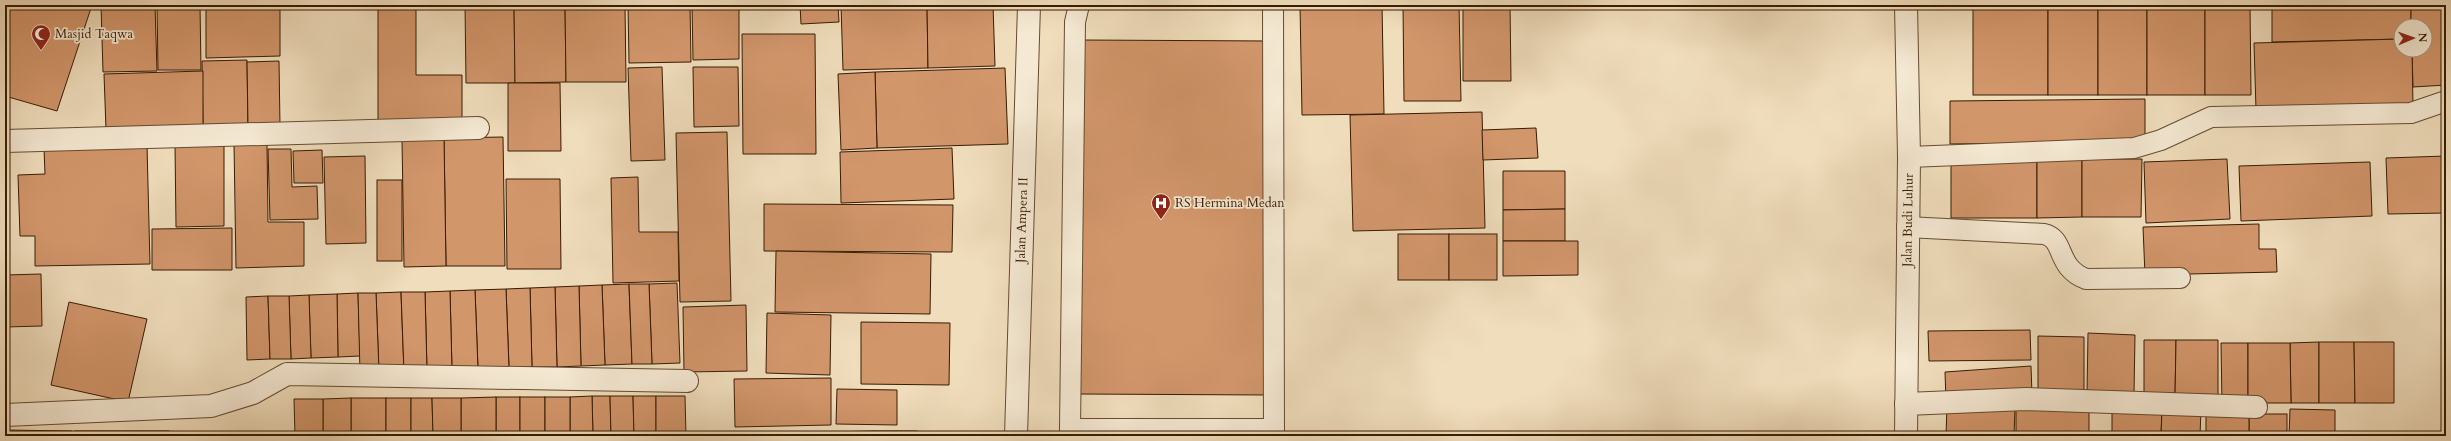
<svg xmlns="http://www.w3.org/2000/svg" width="2451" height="441" font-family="Cardo,serif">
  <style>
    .building { fill: #d2966b; stroke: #371c02 }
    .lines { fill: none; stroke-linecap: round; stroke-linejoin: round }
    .lane-casing { stroke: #654c30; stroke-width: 22 }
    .street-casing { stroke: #654c30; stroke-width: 24 }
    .lane { stroke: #f5e9d3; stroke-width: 20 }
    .street { stroke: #f5e9d3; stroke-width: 22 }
    .labels { text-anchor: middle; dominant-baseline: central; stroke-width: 3.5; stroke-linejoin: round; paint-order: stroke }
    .poi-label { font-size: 13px; fill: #371c02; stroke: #f5e9d3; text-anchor: start }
    .street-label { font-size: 13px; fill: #371c02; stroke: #f5e9d3 }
  </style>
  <rect width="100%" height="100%" fill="#f0ddbc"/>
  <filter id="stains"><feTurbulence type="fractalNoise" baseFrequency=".005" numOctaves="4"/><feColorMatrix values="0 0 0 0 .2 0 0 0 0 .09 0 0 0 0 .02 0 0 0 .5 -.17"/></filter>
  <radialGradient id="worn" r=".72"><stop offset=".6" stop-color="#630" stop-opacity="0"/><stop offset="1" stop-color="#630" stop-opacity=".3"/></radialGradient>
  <!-- building -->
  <g class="building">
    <path d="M 5,5 L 92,5 L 57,111 L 5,96 Z"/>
    <path d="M 101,5 L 155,5 L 157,71 L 103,72 Z"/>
    <path d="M 157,5 L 200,5 L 201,70 L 158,70 Z"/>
    <path d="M 206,5 L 280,5 L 280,56 L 206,58 Z"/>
    <path d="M 378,5 L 416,5 L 416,75 L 462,75 L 462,127 L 378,126 Z"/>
    <path d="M 465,5 L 514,5 L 515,83 L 466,83 Z"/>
    <path d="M 514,5 L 565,5 L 566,82 L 515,83 Z"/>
    <path d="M 565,5 L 625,5 L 626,82 L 566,82 Z"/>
    <path d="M 628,5 L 690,5 L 691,62 L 629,63 Z"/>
    <path d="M 692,5 L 739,5 L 739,59 L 693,60 Z"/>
    <path d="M 800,5 L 838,5 L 839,22 L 801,24 Z"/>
    <path d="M 841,5 L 927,5 L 928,68 L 843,70 Z"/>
    <path d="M 927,5 L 993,5 L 995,66 L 928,68 Z"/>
    <path d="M 1300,5 L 1382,5 L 1384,114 L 1302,115 Z"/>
    <path d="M 1403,5 L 1459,5 L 1461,101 L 1404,101 Z"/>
    <path d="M 1463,5 L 1510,5 L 1511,81 L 1463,81 Z"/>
    <rect x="1973" y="5" width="75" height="90"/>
    <rect x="2048" y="5" width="50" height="90"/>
    <rect x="2098" y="5" width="49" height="90"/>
    <rect x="2147" y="5" width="58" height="90"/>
    <path d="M 2205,5 L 2250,5 L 2251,95 L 2205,95 Z"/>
    <path d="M 2272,5 L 2411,5 L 2411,26 L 2401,26 L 2401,39 L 2272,42 Z"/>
    <path d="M 2411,5 L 2446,5 L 2446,85 L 2413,87 L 2412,50 L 2425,50 L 2425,26 L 2411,26 Z"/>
    <path d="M 742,34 L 815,34 L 816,154 L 743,154 Z"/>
    <path d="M 2401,39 L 2401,50 L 2412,50 L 2413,107 L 2256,110 L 2254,43 Z"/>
    <path d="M 1082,40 L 1270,41 L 1267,395 L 1080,394 Z"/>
    <path d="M 247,60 L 248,126 L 203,127 L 202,61 Z"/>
    <path d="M 279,61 L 280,126 L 248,126 L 247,62 Z"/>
    <path d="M 662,67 L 665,160 L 631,161 L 628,68 Z"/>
    <path d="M 693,67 L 738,67 L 739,126 L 694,127 Z"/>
    <path d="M 1005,68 L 1008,144 L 877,148 L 875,72 Z"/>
    <path d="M 203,71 L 203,127 L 106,129 L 104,74 Z"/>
    <path d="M 875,72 L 877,148 L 841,150 L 838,74 Z"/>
    <path d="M 508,83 L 560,83 L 561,151 L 508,151 Z"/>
    <path d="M 2145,99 L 2145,142 L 1950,144 L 1950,101 Z"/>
    <path d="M 1482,112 L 1485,228 L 1353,231 L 1350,115 Z"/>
    <path d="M 1536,128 L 1538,158 L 1483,160 L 1482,130 Z"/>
    <path d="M 727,132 L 731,301 L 680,302 L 676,133 Z"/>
    <path d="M 503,137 L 505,266 L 446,266 L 444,138 Z"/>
    <path d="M 402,138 L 444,138 L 446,266 L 404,267 Z"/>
    <path d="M 234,143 L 267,143 L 268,222 L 304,222 L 304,266 L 236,268 Z"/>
    <path d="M 147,145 L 150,264 L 35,266 L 35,236 L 20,236 L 18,175 L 45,174 L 44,148 Z"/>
    <path d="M 175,145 L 224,145 L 224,226 L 176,227 Z"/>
    <path d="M 952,148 L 954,199 L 841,203 L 840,152 Z"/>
    <path d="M 268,149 L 291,149 L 292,187 L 317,186 L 318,219 L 270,220 Z"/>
    <path d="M 322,150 L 323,183 L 294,183 L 293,151 Z"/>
    <path d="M 365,156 L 366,243 L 326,244 L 324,157 Z"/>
    <path d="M 2446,156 L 2446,213 L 2388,214 L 2386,158 Z"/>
    <rect x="1951" y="159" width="86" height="59"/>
    <path d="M 2037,159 L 2082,159 L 2082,217 L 2037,218 Z"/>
    <path d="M 2082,159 L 2142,159 L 2141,217 L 2082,217 Z"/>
    <path d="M 2227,159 L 2230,219 L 2146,223 L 2144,162 Z"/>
    <path d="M 2370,162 L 2372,216 L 2241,221 L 2239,166 Z"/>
    <path d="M 1503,171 L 1565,171 L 1565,209 L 1503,210 Z"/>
    <path d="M 638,177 L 639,232 L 678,232 L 679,281 L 613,283 L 611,178 Z"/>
    <path d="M 506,179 L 560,179 L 561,269 L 507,269 Z"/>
    <rect x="377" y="180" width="25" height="81"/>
    <path d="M 764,204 L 953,205 L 952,252 L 764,251 Z"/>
    <path d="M 1565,209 L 1565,241 L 1503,241 L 1503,210 Z"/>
    <path d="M 2259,224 L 2259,249 L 2276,249 L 2277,272 L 2145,275 L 2143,227 Z"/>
    <path d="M 232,228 L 232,270 L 152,270 L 152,229 Z"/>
    <rect x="1398" y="234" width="51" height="46"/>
    <rect x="1449" y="234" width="48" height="46"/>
    <path d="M 1503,241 L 1578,241 L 1578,275 L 1503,276 Z"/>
    <path d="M 776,251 L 931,254 L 930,314 L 775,312 Z"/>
    <path d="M 41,274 L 42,326 L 5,327 L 5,275 Z"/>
    <path d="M 677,283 L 680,363 L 652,364 L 649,284 Z"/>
    <path d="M 629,284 L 632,364 L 605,365 L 602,285 Z"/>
    <path d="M 629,284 L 649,284 L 652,364 L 632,364 Z"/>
    <path d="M 602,285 L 605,365 L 581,366 L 579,286 Z"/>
    <path d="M 579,286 L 581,366 L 557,367 L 555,287 Z"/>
    <path d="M 555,287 L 557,367 L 532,367 L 530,288 Z"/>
    <path d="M 530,288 L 532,367 L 509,368 L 506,289 Z"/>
    <path d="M 506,289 L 509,368 L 478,369 L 475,290 Z"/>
    <path d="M 475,290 L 478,369 L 452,370 L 450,291 Z"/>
    <path d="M 450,291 L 452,370 L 427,371 L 425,292 Z"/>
    <path d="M 401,292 L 404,372 L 379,372 L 376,293 Z"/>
    <path d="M 401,292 L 425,292 L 427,371 L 404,372 Z"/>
    <path d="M 358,293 L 360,356 L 338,357 L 337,294 Z"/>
    <path d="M 358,293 L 376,293 L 379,372 L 360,373 Z"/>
    <path d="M 337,294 L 338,357 L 311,358 L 309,295 Z"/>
    <path d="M 309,295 L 311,358 L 291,359 L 289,296 Z"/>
    <path d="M 268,296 L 270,359 L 247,360 L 246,297 Z"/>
    <path d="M 268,296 L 289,296 L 291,359 L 270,359 Z"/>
    <path d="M 69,302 L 147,319 L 128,402 L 51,385 Z"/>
    <path d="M 746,305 L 747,371 L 684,372 L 683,307 Z"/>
    <path d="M 767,313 L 831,315 L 830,375 L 766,373 Z"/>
    <path d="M 861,322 L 950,323 L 949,385 L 861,384 Z"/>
    <path d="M 2030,330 L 2031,360 L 1929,361 L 1928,331 Z"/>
    <path d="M 2088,333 L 2135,335 L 2134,394 L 2087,393 Z"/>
    <path d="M 2038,336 L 2084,337 L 2084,398 L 2038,398 Z"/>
    <path d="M 2144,340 L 2176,340 L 2175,397 L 2144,397 Z"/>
    <path d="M 2176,340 L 2218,340 L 2218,398 L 2175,397 Z"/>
    <path d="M 2319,342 L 2319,403 L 2291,403 L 2290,343 Z"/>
    <path d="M 2319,342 L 2354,342 L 2355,403 L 2319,403 Z"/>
    <path d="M 2354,342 L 2394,342 L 2394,403 L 2355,403 Z"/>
    <path d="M 2221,343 L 2248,343 L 2248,403 L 2222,404 Z"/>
    <path d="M 2248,343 L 2290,343 L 2291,403 L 2248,403 Z"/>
    <path d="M 2031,366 L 2032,395 L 1946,401 L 1945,372 Z"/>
    <path d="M 831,378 L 831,425 L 735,427 L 734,379 Z"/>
    <path d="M 837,389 L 897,390 L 897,425 L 836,424 Z"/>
    <path d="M 592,396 L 610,396 L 611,436 L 593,436 Z"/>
    <path d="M 592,396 L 593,436 L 570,436 L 570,397 Z"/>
    <path d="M 610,396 L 633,396 L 634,436 L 611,436 Z"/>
    <path d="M 633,396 L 656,396 L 656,436 L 634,436 Z"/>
    <path d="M 656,396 L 685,396 L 686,436 L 656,436 Z"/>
    <rect x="496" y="397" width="24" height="39"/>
    <path d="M 496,397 L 496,436 L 461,436 L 461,398 Z"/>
    <rect x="520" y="397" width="25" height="39"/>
    <rect x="545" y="397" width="25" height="39"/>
    <rect x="351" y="398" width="35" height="38"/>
    <path d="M 351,398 L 351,436 L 323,436 L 323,399 Z"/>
    <rect x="386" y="398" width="25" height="38"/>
    <path d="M 411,398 L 432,398 L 433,436 L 411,436 Z"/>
    <path d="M 432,398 L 461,398 L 461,436 L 433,436 Z"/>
    <path d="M 294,399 L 323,399 L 323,436 L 295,436 Z"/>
    <path d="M 2016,400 L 2089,403 L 2089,435 L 2016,433 Z"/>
    <path d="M 1947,405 L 2015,408 L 2014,436 L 1946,436 Z"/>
    <path d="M 2112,406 L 2162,408 L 2161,436 L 2112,436 Z"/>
    <path d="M 2162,408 L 2201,409 L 2200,436 L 2161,436 Z"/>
    <path d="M 2290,409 L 2335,410 L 2335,436 L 2289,436 Z"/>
    <rect x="2249" y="414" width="38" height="22"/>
    <path d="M 2249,414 L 2249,436 L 2206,436 L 2206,415 Z"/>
    <path d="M 5,430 L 72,431 L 72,436 L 5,436 Z"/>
    <rect x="75" y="431" width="94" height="5"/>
    <path d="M 873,431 L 873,436 L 827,436 L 827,432 Z"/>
    <rect x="873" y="431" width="44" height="5"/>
    <rect x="776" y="432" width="51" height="4"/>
    <path d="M 749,434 L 749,436 L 688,436 Z"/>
  </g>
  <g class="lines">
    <defs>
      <g id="lane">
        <path d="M 1273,5 L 1274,436"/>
        <path d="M 1909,157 L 2134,148 L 2161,140 L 2211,117 L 2411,113 L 2446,101"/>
        <path d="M 1907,227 L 2044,234 C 2066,239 2055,267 2086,279 L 2180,278"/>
        <path d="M 1070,429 L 1075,22 L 1079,5"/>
        <path d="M 1070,436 L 1070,429 L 1274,429"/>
      </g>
      <g id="street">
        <path d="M 5,141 L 478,128"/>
        <path d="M 1906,404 L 2026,399 L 2256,407"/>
        <path d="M 5,415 L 211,406 L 253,393 L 287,374 L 687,381"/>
        <path d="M 1016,436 L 1029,5"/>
        <path d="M 1906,436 L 1909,157 L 1906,5"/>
      </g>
    </defs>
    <!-- lane casing -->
    <use href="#lane" class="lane-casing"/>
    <!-- street casing -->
    <use href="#street" class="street-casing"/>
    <!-- lane -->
    <use href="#lane" class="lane"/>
    <!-- street -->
    <use href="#street" class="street"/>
  </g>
  <!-- icons -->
  <defs>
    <symbol id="mosque-pin" viewBox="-11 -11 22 30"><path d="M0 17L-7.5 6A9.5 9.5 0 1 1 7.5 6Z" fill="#8f2418" stroke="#f5e9d3"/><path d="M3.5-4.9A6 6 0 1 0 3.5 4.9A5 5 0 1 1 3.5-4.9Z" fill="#fff"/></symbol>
    <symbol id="hospital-pin" viewBox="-11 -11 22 30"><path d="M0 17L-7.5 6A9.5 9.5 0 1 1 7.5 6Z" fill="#8f2418" stroke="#f5e9d3"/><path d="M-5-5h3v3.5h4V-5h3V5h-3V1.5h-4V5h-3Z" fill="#fff"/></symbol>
  </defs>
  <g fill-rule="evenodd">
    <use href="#mosque-pin" x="30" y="23" width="22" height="30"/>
    <use href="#hospital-pin" x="1150" y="192" width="22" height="30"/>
  </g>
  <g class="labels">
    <!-- poi labels -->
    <g class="poi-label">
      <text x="55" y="34">Masjid Taqwa</text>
      <text x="1175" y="203">RS Hermina Medan</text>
    </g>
    <!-- street labels -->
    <g class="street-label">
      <text transform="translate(1022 220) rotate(-88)">Jalan Ampera II</text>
      <text transform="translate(1908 220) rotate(-89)">Jalan Budi Luhur</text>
    </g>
  </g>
  <!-- margin -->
  <rect width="2451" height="441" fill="none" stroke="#f0ddbc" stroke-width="20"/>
  <rect x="6" y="6" width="2439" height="429" fill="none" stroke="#371c02" stroke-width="2"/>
  <rect x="10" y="10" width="2431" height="421" fill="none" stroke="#371c02"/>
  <!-- north arrow -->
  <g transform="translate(2413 38) rotate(88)"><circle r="19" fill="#f5e9d3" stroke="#a9977f"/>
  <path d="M0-3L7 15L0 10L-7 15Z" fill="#8f2418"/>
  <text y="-6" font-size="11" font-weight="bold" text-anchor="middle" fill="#371c02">N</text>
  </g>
  <rect width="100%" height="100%" filter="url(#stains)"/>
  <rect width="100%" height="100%" fill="url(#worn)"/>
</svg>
